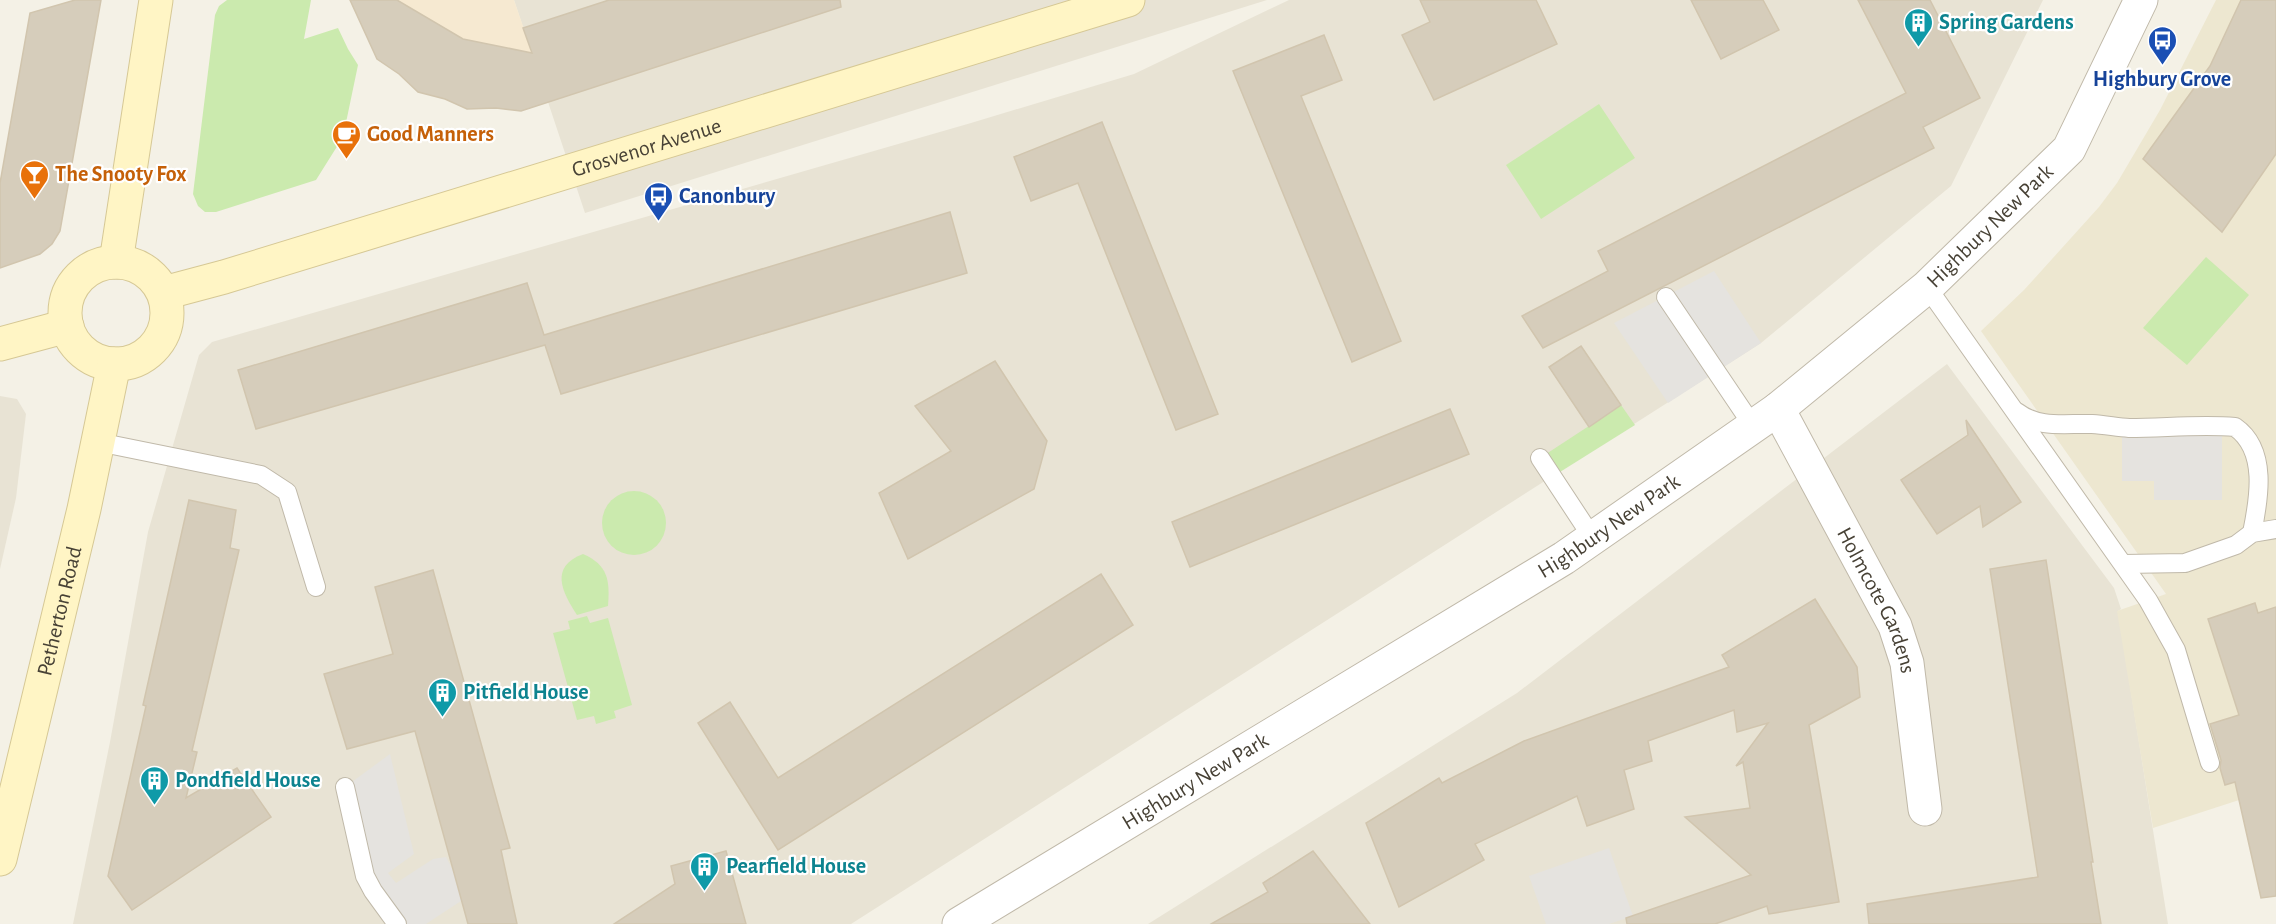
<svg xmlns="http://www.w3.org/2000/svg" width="2276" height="924" font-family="'Alegreya Sans',sans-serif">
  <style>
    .residential { fill: #e8e3d4 }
    .commercial { fill: #f6e9d1 }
    .education { fill: #ede7d0 }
    .green { fill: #cbeaae }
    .parking { fill: #e5e3df }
    .building { fill: #d6cdbb; stroke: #d1c5ae; stroke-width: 1.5 }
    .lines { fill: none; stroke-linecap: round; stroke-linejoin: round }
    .lane-casing { stroke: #c0b9a9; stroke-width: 20 }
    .street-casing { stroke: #c0b9a9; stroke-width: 35 }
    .secondary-casing { stroke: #d6c895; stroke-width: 35 }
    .lane { stroke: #fff; stroke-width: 18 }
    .street { stroke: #fff; stroke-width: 33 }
    .secondary { stroke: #fff5c5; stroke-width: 33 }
    .labels { text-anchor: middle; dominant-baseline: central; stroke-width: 4.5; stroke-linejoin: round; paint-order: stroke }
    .culture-label { font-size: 22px; font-weight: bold; fill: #0d838f; stroke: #fff; text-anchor: start }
    .transit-label { font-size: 22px; font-weight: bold; fill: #164399; stroke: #fff }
    .food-label { font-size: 22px; font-weight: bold; fill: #c56008; stroke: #fff; text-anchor: start }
    .street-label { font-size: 22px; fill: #474135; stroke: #fff }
  </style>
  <rect width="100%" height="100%" fill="#f4f1e6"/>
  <!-- residential -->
  <g class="residential">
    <path d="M 514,0 L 1267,0 L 585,213 Z"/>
    <path d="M 1289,0 L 2043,0 L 1951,186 L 1761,343 L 851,924 L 73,924 L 110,742 L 148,532 L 199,355 L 212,342 L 971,123 L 1134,74 Z"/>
    <path d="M 1947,364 L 2114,588 L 2121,609 L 2118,611 L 2168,924 L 1148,924 L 1517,693 Z"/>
    <path d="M 0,396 L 17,399 L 26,414 L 16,498 L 0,569 Z"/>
  </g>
  <!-- commercial -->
  <path class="commercial" d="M 352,0 L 514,0 L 549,102 L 522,108 L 472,106 L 445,99 L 420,88 Z"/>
  <!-- education -->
  <path class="education" d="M 2216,0 L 2276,0 L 2276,788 L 2153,828 L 2117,611 L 2166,594 L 1981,331 L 2024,290 L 2099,207 L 2117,183 L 2160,110 Z"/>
  <!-- green -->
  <g class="green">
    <path d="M 227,0 L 311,0 L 304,39 L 338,28 L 348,49 L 358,65 L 343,137 L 316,180 L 216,212 L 205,212 L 198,206 L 193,194 L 215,15 L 219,6 Z"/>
    <path d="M 1599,104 L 1635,158 L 1541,219 L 1506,165 Z"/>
    <path d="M 2206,257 L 2249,295 L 2187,365 L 2143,328 Z"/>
    <path d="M 1621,405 L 1635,425 L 1552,477 L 1540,458 Z"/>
    <circle cx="634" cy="523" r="32"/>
    <path d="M 583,554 C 608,565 610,580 608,606 L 577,615 C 562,592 549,567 583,554 Z"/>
    <path d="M 587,616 L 590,623 L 608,618 L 632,705 L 614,711 L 616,718 L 596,724 L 594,716 L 577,720 L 553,633 L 570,629 L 568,621 Z"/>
  </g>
  <!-- parking -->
  <g class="parking">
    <path d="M 1714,271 L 1761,343 L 1668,403 L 1614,323 Z"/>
    <path d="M 2122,424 L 2222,425 L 2222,500 L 2154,500 L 2154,481 L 2122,481 Z"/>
    <path d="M 390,754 L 414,854 L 388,873 L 396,883 L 433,859 L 446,857 L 467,897 L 426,924 L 397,924 L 373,891 L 345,787 Z"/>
    <path d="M 1609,848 L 1633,916 L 1609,924 L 1546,924 L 1529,876 Z"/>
  </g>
  <!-- building -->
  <g class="building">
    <path d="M 75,0 L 101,0 L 60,231 L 52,244 L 40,254 L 0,268 L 0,183 L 30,13 Z"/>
    <path d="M 350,0 L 397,0 L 463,39 L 532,53 L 523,28 L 609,0 L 840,0 L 841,7 L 521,111 L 496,108 L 467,109 L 445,99 L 418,92 L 399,74 L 377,59 Z"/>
    <path d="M 1420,0 L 1536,0 L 1557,44 L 1434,100 L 1402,35 L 1430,22 Z"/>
    <path d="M 1691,0 L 1763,0 L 1779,30 L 1721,59 Z"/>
    <path d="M 1858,0 L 1930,0 L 1980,98 L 1923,127 L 1934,148 L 1543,348 L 1522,316 L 1608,271 L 1598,251 L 1906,93 Z"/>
    <path d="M 2241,0 L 2276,0 L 2276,154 L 2222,232 L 2143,159 L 2210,66 Z"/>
    <path d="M 1324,35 L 1342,80 L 1301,96 L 1401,341 L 1352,362 L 1233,71 Z"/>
    <path d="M 1102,122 L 1218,414 L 1176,430 L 1078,183 L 1031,201 L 1014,157 Z"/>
    <path d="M 950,212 L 967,273 L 561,394 L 545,345 L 256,429 L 238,370 L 527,283 L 544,335 Z"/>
    <path d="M 1581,346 L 1621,405 L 1589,427 L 1549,367 Z"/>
    <path d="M 995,361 L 1047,441 L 1034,489 L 908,559 L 879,493 L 951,451 L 915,406 Z"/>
    <path d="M 1450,409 L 1469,454 L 1190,567 L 1172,522 Z"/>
    <path d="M 1966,420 L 2021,502 L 1983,527 L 1980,506 L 1937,534 L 1901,480 L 1968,435 Z"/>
    <path d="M 189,500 L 236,510 L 230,548 L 239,550 L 192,751 L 197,752 L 186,798 L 237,768 L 271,817 L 132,910 L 108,876 L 146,706 L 143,705 Z"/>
    <path d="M 2046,560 L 2093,862 L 2091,862 L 2101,924 L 1869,924 L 1867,904 L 2038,877 L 1990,569 Z"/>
    <path d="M 433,570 L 510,848 L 501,850 L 517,924 L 468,924 L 415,731 L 347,749 L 324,674 L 393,654 L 375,587 Z"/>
    <path d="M 1101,574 L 1133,625 L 778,850 L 698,723 L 730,702 L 778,778 Z"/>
    <path d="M 1815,599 L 1857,667 L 1860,697 L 1809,725 L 1839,902 L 1769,914 L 1767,906 L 1715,924 L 1627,924 L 1626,918 L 1751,875 L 1685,817 L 1750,808 L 1743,762 L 1736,766 L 1768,723 L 1737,732 L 1734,710 L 1648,741 L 1652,761 L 1624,770 L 1634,809 L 1587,826 L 1577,796 L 1475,844 L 1484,860 L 1399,907 L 1366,823 L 1439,778 L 1442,783 L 1524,741 L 1729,667 L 1722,655 Z"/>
    <path d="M 2255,603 L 2258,613 L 2276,607 L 2276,896 L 2261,898 L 2235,782 L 2225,785 L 2220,768 L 2221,760 L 2210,724 L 2239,715 L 2208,619 Z"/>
    <path d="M 726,851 L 746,924 L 614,924 L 675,884 L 671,866 Z"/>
    <path d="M 1313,851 L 1370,924 L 1211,924 L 1268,892 L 1263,883 Z"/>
  </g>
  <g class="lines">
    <defs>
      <g id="lane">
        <path d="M 1927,287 L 2148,600 L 2176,650 L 2210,763"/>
        <path d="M 1666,297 L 1753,426"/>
        <path d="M 2017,412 C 2039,429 2066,423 2092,424 C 2105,425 2117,427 2129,428 C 2164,428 2200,424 2235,427 C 2268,450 2259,499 2252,533"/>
        <path d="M 98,442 L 261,475 L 287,492 L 316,587"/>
        <path d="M 1540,458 L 1592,537"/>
        <path d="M 2124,564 L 2185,563 L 2236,545 L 2252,533 L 2276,529"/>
        <path d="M 345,787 L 365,876 L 373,891 L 397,924"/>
      </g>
      <g id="street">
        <path id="s1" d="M 1778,409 L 1895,626 L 1907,663 L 1925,809"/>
        <path id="s2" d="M 959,924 L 1564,558 L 1778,409 L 1927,287 L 2069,149 L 2141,0"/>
      </g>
      <g id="secondary">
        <path d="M 116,262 L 156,0"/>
        <circle cx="116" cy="313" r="51"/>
        <path id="s3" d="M 164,293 L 224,277 L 1128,0"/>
        <path d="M 0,344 L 67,326"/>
        <path id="s4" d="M 0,859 L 84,509 L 114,364"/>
      </g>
    </defs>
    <!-- lane casing -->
    <use href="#lane" class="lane-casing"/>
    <!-- street casing -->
    <use href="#street" class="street-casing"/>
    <!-- secondary casing -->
    <use href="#secondary" class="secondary-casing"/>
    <!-- lane -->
    <use href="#lane" class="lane"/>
    <!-- street -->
    <use href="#street" class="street"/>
    <!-- secondary -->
    <use href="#secondary" class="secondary"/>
  </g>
  <!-- icons -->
  <defs>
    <symbol id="building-pin" viewBox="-11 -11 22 30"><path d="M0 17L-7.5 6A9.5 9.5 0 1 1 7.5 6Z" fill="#0f9aa8" stroke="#fff"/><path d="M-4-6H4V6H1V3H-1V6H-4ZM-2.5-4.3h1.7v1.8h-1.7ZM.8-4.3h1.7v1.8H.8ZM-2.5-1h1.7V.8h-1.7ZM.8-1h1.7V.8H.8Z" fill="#fff"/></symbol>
    <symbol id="bus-pin" viewBox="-11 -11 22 30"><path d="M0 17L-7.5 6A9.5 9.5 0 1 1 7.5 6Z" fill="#1a4fb4" stroke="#fff"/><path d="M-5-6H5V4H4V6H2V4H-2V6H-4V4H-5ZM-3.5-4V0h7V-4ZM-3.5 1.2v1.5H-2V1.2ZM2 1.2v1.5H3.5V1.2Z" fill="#fff"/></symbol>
    <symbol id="cafe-pin" viewBox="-11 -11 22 30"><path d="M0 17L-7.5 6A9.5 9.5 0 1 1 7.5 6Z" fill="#e8710a" stroke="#fff"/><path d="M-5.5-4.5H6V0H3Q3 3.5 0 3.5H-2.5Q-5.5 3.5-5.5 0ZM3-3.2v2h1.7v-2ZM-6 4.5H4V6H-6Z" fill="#fff"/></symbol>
    <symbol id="bar-pin" viewBox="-11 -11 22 30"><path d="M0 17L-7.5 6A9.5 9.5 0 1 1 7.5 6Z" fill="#e8710a" stroke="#fff"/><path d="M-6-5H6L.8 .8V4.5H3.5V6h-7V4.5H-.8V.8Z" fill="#fff"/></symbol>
  </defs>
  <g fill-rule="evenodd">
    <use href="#building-pin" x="1902" y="6" width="33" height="45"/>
    <use href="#bus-pin" x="2146" y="24" width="33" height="45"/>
    <use href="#cafe-pin" x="330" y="118" width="33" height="45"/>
    <use href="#bar-pin" x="18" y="158" width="33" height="45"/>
    <use href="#bus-pin" x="642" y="180" width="33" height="45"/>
    <use href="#building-pin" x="426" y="676" width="33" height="45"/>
    <use href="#building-pin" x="138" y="764" width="33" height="45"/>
    <use href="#building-pin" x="688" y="850" width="33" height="45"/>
  </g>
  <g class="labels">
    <!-- culture labels -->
    <g class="culture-label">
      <text x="1939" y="22">Spring Gardens</text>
      <text x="463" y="692">Pitfield House</text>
      <text x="175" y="780">Pondfield House</text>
      <text x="726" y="866">Pearfield House</text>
    </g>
    <!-- transit labels -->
    <g class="transit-label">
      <text x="2162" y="79">Highbury Grove</text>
      <text x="679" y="196" text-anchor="start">Canonbury</text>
    </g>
    <!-- food labels -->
    <g class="food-label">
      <text x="367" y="134">Good Manners</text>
      <text x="55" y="174">The Snooty Fox</text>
    </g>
    <!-- street labels -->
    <g class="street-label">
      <text stroke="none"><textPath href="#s3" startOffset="504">Grosvenor Avenue</textPath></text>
      <text stroke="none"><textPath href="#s2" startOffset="1248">Highbury New Park</textPath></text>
      <text stroke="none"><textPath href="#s2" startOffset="762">Highbury New Park</textPath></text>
      <text stroke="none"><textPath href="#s1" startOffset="216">Holmcote Gardens</textPath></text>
      <text stroke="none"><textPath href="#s4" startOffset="255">Petherton Road</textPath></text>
      <text stroke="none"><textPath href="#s2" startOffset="276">Highbury New Park</textPath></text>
    </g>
  </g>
</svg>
